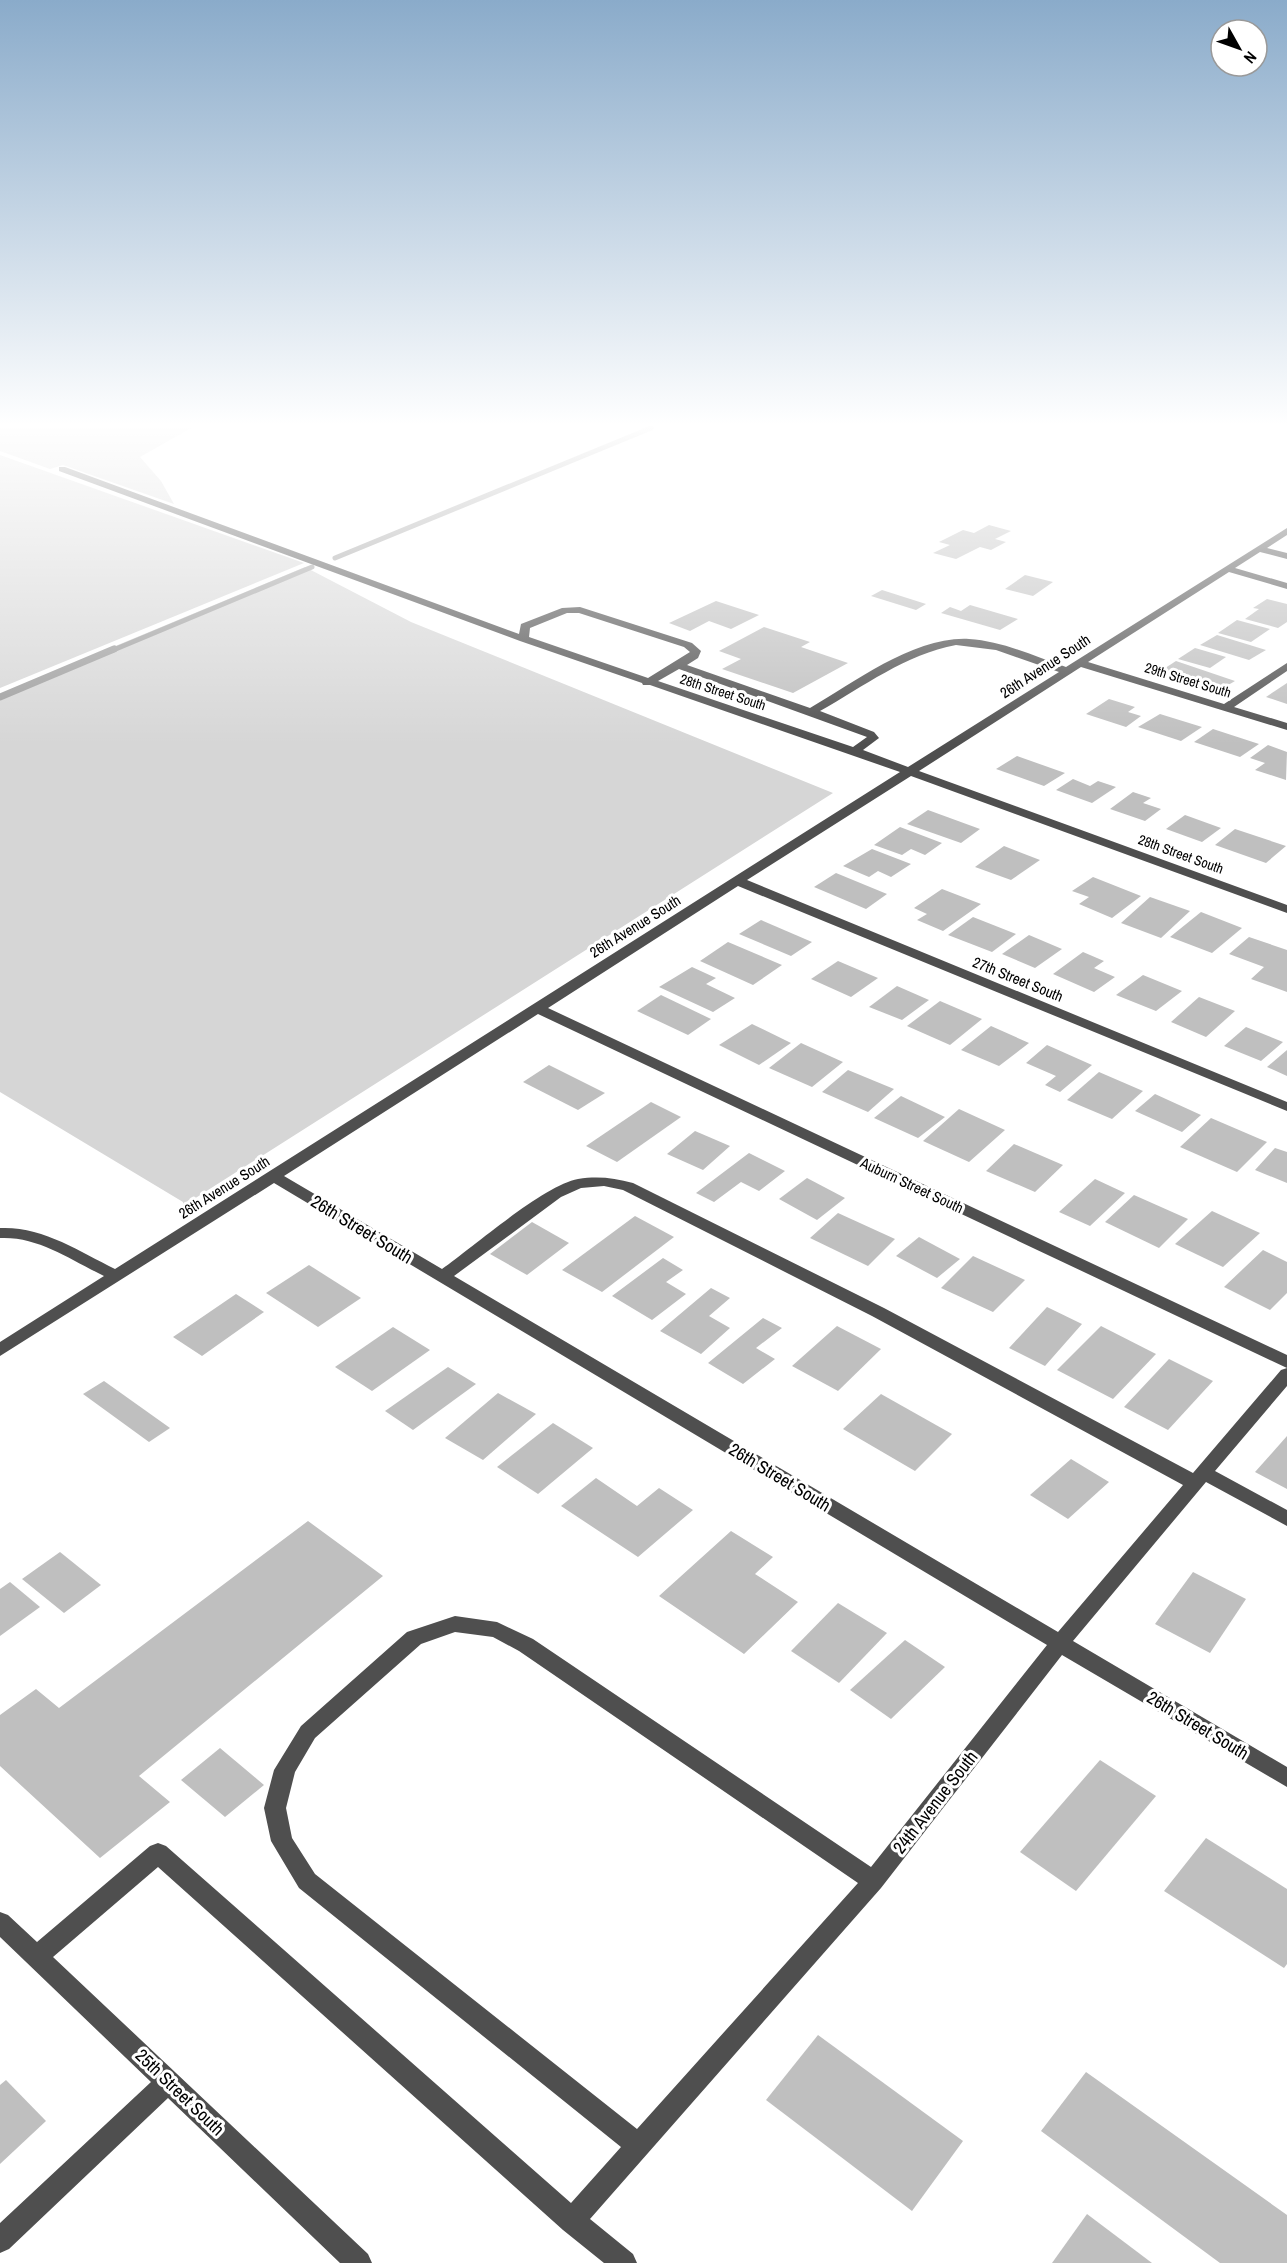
<svg xmlns="http://www.w3.org/2000/svg" width="1287" height="2263" font-family="'Archivo Narrow',sans-serif">
  <style>
    .green { fill: #d6d6d6 }
    .lines { fill: none; stroke-linecap: round; stroke-linejoin: round }
    .stream-far1 { stroke: #9d9d9d; stroke-width: 5 }
    .stream { stroke: #9d9d9d; stroke-width: 7 }
    .building { fill: #bfbfbf }
    .minor { fill: #4f4f4f; fill-rule: evenodd }
    .labels { text-anchor: middle; dominant-baseline: central; stroke-width: 6; stroke-linejoin: round; paint-order: stroke }
    .far-street-label { font-size: 14px; fill: #000; stroke: #fff }
    .street-label { font-size: 15px; fill: #000; stroke: #fff }
    .near-street-label { font-size: 18px; fill: #000; stroke: #fff }
  </style>
  <rect width="100%" height="100%" fill="#fff"/>
  <!-- green -->
  <g class="green">
    <path d="M 0,428 L 191,428 L 140,457 L 161,481 L 174,504 L 63,465 L 50,469 L 0,451 Z"/>
    <path d="M 0,455 L 304,563 L 0,688 Z"/>
    <path d="M 305,567 L 411,622 L 833,793 L 183,1206 L 183,1202 L 0,1092 L 0,694 Z"/>
  </g>
  <g class="lines">
    <!-- stream-far1 -->
    <g class="stream-far1">
      <path d="M 335,558 L 651,428"/>
      <path d="M 111,651 L 312,567"/>
    </g>
    <!-- stream -->
    <path class="stream" d="M 0,697 L 114,649"/>
  </g>
  <!-- building -->
  <g class="building">
    <path d="M 989,525 L 1011,531 L 995,539 L 1006,542 L 991,550 L 980,547 L 956,559 L 933,553 L 950,545 L 939,542 L 963,530 L 974,533 Z"/>
    <path d="M 1025,575 L 1053,582 L 1033,596 L 1005,589 Z"/>
    <path d="M 882,590 L 926,604 L 916,610 L 871,596 Z"/>
    <path d="M 1267,599 L 1287,604 L 1287,622 L 1278,628 L 1245,619 L 1259,609 L 1253,608 Z"/>
    <path d="M 716,601 L 759,615 L 731,629 L 709,621 L 690,631 L 669,623 Z"/>
    <path d="M 970,605 L 1018,619 L 1000,630 L 941,613 L 950,607 L 961,611 Z"/>
    <path d="M 1237,620 L 1270,629 L 1251,642 L 1218,633 Z"/>
    <path d="M 764,627 L 810,642 L 801,647 L 848,663 L 793,693 L 722,669 L 741,659 L 719,651 Z"/>
    <path d="M 1217,635 L 1266,650 L 1249,660 L 1200,645 Z"/>
    <path d="M 1195,648 L 1226,657 L 1210,668 L 1178,659 Z"/>
    <path d="M 1176,661 L 1235,681 L 1218,691 L 1159,672 Z"/>
    <path d="M 1287,683 L 1287,704 L 1266,697 Z"/>
    <path d="M 1109,699 L 1135,707 L 1128,712 L 1141,716 L 1126,727 L 1086,714 Z"/>
    <path d="M 1160,714 L 1202,727 L 1181,741 L 1138,727 Z"/>
    <path d="M 1213,729 L 1259,744 L 1240,757 L 1194,742 Z"/>
    <path d="M 1268,745 L 1287,752 L 1286,780 L 1255,770 L 1265,763 L 1250,758 Z"/>
    <path d="M 1017,756 L 1065,773 L 1044,786 L 996,769 Z"/>
    <path d="M 1073,779 L 1090,786 L 1098,781 L 1116,787 L 1092,803 L 1056,790 Z"/>
    <path d="M 1133,792 L 1151,798 L 1143,803 L 1161,809 L 1145,821 L 1110,809 Z"/>
    <path d="M 928,810 L 980,829 L 961,843 L 907,824 Z"/>
    <path d="M 1185,815 L 1221,828 L 1202,842 L 1166,829 Z"/>
    <path d="M 900,827 L 942,843 L 925,855 L 911,849 L 902,855 L 874,845 Z"/>
    <path d="M 1235,829 L 1286,846 L 1266,863 L 1215,845 Z"/>
    <path d="M 1004,846 L 1040,860 L 1011,880 L 975,867 Z"/>
    <path d="M 872,849 L 911,864 L 891,877 L 878,871 L 869,877 L 843,866 Z"/>
    <path d="M 836,873 L 887,894 L 866,909 L 814,887 Z"/>
    <path d="M 1093,877 L 1141,896 L 1112,918 L 1079,904 L 1089,897 L 1072,891 Z"/>
    <path d="M 942,889 L 981,904 L 943,931 L 917,920 L 927,914 L 914,908 Z"/>
    <path d="M 1150,897 L 1190,911 L 1161,938 L 1121,923 Z"/>
    <path d="M 1201,912 L 1242,928 L 1212,953 L 1170,937 Z"/>
    <path d="M 973,917 L 1016,934 L 992,952 L 948,935 Z"/>
    <path d="M 761,920 L 812,942 L 791,956 L 739,934 Z"/>
    <path d="M 1029,935 L 1062,949 L 1035,968 L 1002,954 Z"/>
    <path d="M 1249,937 L 1287,950 L 1287,992 L 1251,979 L 1264,967 L 1229,954 Z"/>
    <path d="M 728,942 L 782,965 L 753,985 L 700,961 Z"/>
    <path d="M 1083,952 L 1104,961 L 1094,968 L 1115,977 L 1094,992 L 1053,974 Z"/>
    <path d="M 838,961 L 878,978 L 851,997 L 811,979 Z"/>
    <path d="M 692,967 L 716,978 L 706,984 L 735,998 L 713,1012 L 659,987 Z"/>
    <path d="M 1143,975 L 1182,991 L 1156,1011 L 1116,995 Z"/>
    <path d="M 897,986 L 929,1000 L 902,1020 L 869,1007 Z"/>
    <path d="M 661,995 L 711,1019 L 688,1035 L 637,1011 Z"/>
    <path d="M 1199,997 L 1235,1011 L 1206,1037 L 1171,1022 Z"/>
    <path d="M 940,1001 L 982,1019 L 950,1045 L 907,1026 Z"/>
    <path d="M 752,1024 L 791,1043 L 759,1065 L 719,1045 Z"/>
    <path d="M 991,1026 L 1029,1043 L 999,1066 L 961,1050 Z"/>
    <path d="M 1246,1027 L 1283,1042 L 1261,1061 L 1224,1046 Z"/>
    <path d="M 801,1043 L 843,1062 L 812,1087 L 769,1068 Z"/>
    <path d="M 1047,1045 L 1092,1065 L 1060,1092 L 1045,1085 L 1056,1076 L 1026,1063 Z"/>
    <path d="M 1287,1050 L 1287,1076 L 1267,1067 Z"/>
    <path d="M 549,1065 L 605,1093 L 578,1110 L 523,1082 Z"/>
    <path d="M 848,1070 L 894,1089 L 868,1112 L 822,1092 Z"/>
    <path d="M 1099,1072 L 1143,1091 L 1112,1119 L 1067,1100 Z"/>
    <path d="M 1155,1094 L 1201,1115 L 1182,1132 L 1135,1111 Z"/>
    <path d="M 901,1096 L 945,1117 L 918,1138 L 874,1118 Z"/>
    <path d="M 651,1102 L 681,1117 L 617,1162 L 586,1146 Z"/>
    <path d="M 959,1109 L 1005,1130 L 969,1162 L 923,1141 Z"/>
    <path d="M 1211,1118 L 1267,1142 L 1237,1172 L 1180,1147 Z"/>
    <path d="M 695,1131 L 730,1146 L 703,1170 L 667,1154 Z"/>
    <path d="M 1014,1144 L 1063,1165 L 1035,1192 L 986,1171 Z"/>
    <path d="M 1275,1148 L 1287,1152 L 1287,1183 L 1255,1170 Z"/>
    <path d="M 749,1153 L 785,1171 L 759,1191 L 741,1182 L 714,1202 L 696,1193 Z"/>
    <path d="M 807,1178 L 845,1198 L 817,1220 L 779,1199 Z"/>
    <path d="M 1095,1179 L 1125,1193 L 1090,1226 L 1059,1212 Z"/>
    <path d="M 1134,1195 L 1188,1219 L 1159,1248 L 1105,1222 Z"/>
    <path d="M 1212,1211 L 1260,1233 L 1223,1267 L 1175,1244 Z"/>
    <path d="M 838,1213 L 895,1239 L 868,1266 L 810,1238 Z"/>
    <path d="M 635,1216 L 674,1237 L 602,1292 L 562,1270 Z"/>
    <path d="M 532,1222 L 569,1243 L 527,1275 L 490,1254 Z"/>
    <path d="M 919,1237 L 960,1259 L 937,1278 L 896,1256 Z"/>
    <path d="M 1263,1250 L 1287,1262 L 1287,1293 L 1270,1310 L 1224,1287 Z"/>
    <path d="M 973,1256 L 1025,1280 L 993,1312 L 941,1288 Z"/>
    <path d="M 663,1258 L 683,1270 L 666,1282 L 686,1294 L 652,1320 L 612,1296 Z"/>
    <path d="M 309,1265 L 361,1298 L 318,1327 L 266,1293 Z"/>
    <path d="M 711,1288 L 730,1298 L 709,1316 L 730,1328 L 701,1354 L 660,1331 Z"/>
    <path d="M 236,1294 L 264,1312 L 202,1356 L 173,1337 Z"/>
    <path d="M 1047,1307 L 1082,1324 L 1045,1366 L 1009,1348 Z"/>
    <path d="M 763,1318 L 782,1328 L 756,1348 L 775,1359 L 743,1384 L 708,1363 Z"/>
    <path d="M 837,1326 L 881,1349 L 838,1391 L 792,1366 Z"/>
    <path d="M 1101,1326 L 1156,1354 L 1113,1399 L 1057,1370 Z"/>
    <path d="M 393,1327 L 430,1350 L 372,1391 L 335,1367 Z"/>
    <path d="M 1169,1359 L 1213,1381 L 1168,1430 L 1124,1407 Z"/>
    <path d="M 448,1367 L 476,1384 L 413,1430 L 385,1411 Z"/>
    <path d="M 104,1381 L 170,1428 L 149,1442 L 83,1394 Z"/>
    <path d="M 498,1393 L 536,1414 L 483,1460 L 445,1438 Z"/>
    <path d="M 881,1394 L 952,1434 L 915,1471 L 843,1429 Z"/>
    <path d="M 553,1423 L 593,1448 L 538,1494 L 497,1467 Z"/>
    <path d="M 1287,1436 L 1287,1489 L 1255,1472 Z"/>
    <path d="M 1071,1459 L 1109,1482 L 1068,1519 L 1030,1495 Z"/>
    <path d="M 596,1478 L 637,1506 L 659,1488 L 693,1510 L 638,1557 L 561,1506 Z"/>
    <path d="M 308,1521 L 383,1576 L 139,1776 L 170,1802 L 100,1858 L 0,1766 L 0,1715 L 36,1689 L 59,1708 Z"/>
    <path d="M 731,1531 L 773,1557 L 755,1574 L 798,1602 L 744,1654 L 659,1596 Z"/>
    <path d="M 60,1552 L 101,1585 L 64,1613 L 22,1579 Z"/>
    <path d="M 1193,1572 L 1246,1599 L 1210,1653 L 1155,1624 Z"/>
    <path d="M 10,1582 L 40,1607 L 0,1636 L 0,1589 Z"/>
    <path d="M 838,1603 L 887,1633 L 839,1683 L 791,1651 Z"/>
    <path d="M 905,1640 L 945,1667 L 891,1719 L 850,1690 Z"/>
    <path d="M 220,1748 L 264,1785 L 225,1817 L 181,1780 Z"/>
    <path d="M 1100,1760 L 1156,1796 L 1076,1891 L 1020,1852 Z"/>
    <path d="M 1206,1838 L 1287,1889 L 1287,1964 L 1284,1968 L 1164,1891 Z"/>
    <path d="M 818,2035 L 963,2141 L 912,2211 L 766,2100 Z"/>
    <path d="M 1086,2072 L 1287,2215 L 1287,2263 L 1220,2263 L 1041,2131 Z"/>
    <path d="M 6,2080 L 46,2121 L 0,2164 L 0,2085 Z"/>
    <path d="M 1087,2214 L 1152,2263 L 1052,2263 Z"/>
  </g>
  <g class="lines">
    <!-- minor -->
    <path class="minor" d="M 59,467 L 65,467 L 519,634 L 521,624 L 562,608 L 580,607 L 692,643 L 701,651 L 698,658 L 687,665 L 810,708 C 855,682 915,636 969,639 C 1002,641 1034,656 1066,667 L 1287,528 L 1287,535 L 1267,548 L 1287,553 L 1287,559 L 1260,552 L 1235,568 L 1287,583 L 1287,589 L 1229,572 L 1088,662 L 1224,704 L 1287,663 L 1287,671 L 1234,707 L 1287,723 L 1287,730 L 1081,667 L 919,771 L 1287,905 L 1287,913 L 911,776 L 747,880 L 1287,1102 L 1287,1111 L 738,886 L 548,1008 L 1287,1355 L 1287,1368 L 538,1014 L 284,1176 L 442,1269 C 473,1247 544,1185 578,1179 C 598,1176 614,1178 633,1183 L 884,1308 L 1193,1473 L 1281,1370 L 1287,1368 L 1287,1386 L 1215,1471 L 1287,1510 L 1287,1526 L 1206,1482 L 1073,1641 L 1287,1767 L 1287,1787 L 1062,1655 L 881,1888 L 590,2219 L 633,2254 L 637,2263 L 604,2263 L 563,2230 L 158,1867 L 53,1957 L 368,2254 L 372,2263 L 340,2263 L 168,2098 L 9,2249 L 0,2253 L 0,2223 L 151,2082 L 0,1937 L 0,1912 L 8,1915 L 37,1942 L 150,1846 L 158,1843 L 166,1846 L 571,2203 L 621,2147 L 299,1888 L 271,1841 L 264,1808 L 274,1770 L 301,1726 L 407,1632 L 455,1616 L 497,1622 L 533,1639 L 871,1867 L 1047,1645 L 274,1183 L 0,1356 L 0,1342 L 104,1276 C 71,1260 38,1236 0,1238 L 0,1228 C 42,1226 79,1251 115,1269 L 900,772 L 650,685 L 643,685 L 642,683 L 520,641 L 59,471 ZM 567,613 L 579,613 L 684,647 L 690,652 L 648,678 L 529,637 L 530,628 ZM 956,645 L 996,650 L 1059,672 L 908,767 L 863,750 L 879,738 L 874,732 L 820,711 C 863,687 906,654 956,645 ZM 679,669 L 867,737 L 853,747 L 658,681 ZM 604,1186 L 623,1190 L 872,1316 L 1183,1485 L 1058,1632 L 454,1276 L 561,1197 L 581,1188 ZM 455,1632 L 493,1637 L 519,1651 L 858,1883 L 637,2129 L 315,1874 L 292,1838 L 286,1808 L 295,1772 L 315,1738 L 421,1644 Z"/>
  </g>
  <!-- sky -->
  <linearGradient id="sky" x2="0" y2="1"><stop stop-color="#8aabca"/><stop offset="0.57" stop-color="#fff"/><stop offset="1" stop-color="#fff" stop-opacity="0"/></linearGradient>
  <rect width="1287" height="745" fill="url(#sky)"/>
  <g class="labels">
    <!-- far-street labels -->
    <g class="far-street-label">
      <text transform="translate(1188 680) rotate(17)">29th Street South</text>
      <text transform="translate(723 692) rotate(18)">28th Street South</text>
      <text transform="translate(1181 854) rotate(20)">28th Street South</text>
    </g>
    <!-- street labels -->
    <g class="street-label">
      <text transform="translate(1045 666) rotate(-33)">26th Avenue South</text>
      <text transform="translate(635 926) rotate(-32)">26th Avenue South</text>
      <text transform="translate(1018 979) rotate(22)">27th Street South</text>
      <text transform="translate(912 1185) rotate(25)">Auburn Street South</text>
      <text transform="translate(224 1187) rotate(-32)">26th Avenue South</text>
    </g>
    <!-- near-street labels -->
    <g class="near-street-label">
      <text transform="translate(362 1229) rotate(31)">26th Street South</text>
      <text transform="translate(780 1477) rotate(31)">26th Street South</text>
      <text transform="translate(1198 1725) rotate(31)">26th Street South</text>
      <text transform="translate(935 1802) rotate(-52)">24th Avenue South</text>
      <text transform="translate(180 2092) rotate(44)">25th Street South</text>
    </g>
  </g>
  <!-- north arrow -->
  <g transform="translate(1239 48) rotate(130)"><circle r="28" fill="#ffffff" stroke="#999999" stroke-width="1.5"/>
  <path d="M0-4.5L10 22L0 15L-10 22Z" fill="#000000"/>
  <text y="-9" font-size="16" font-weight="bold" text-anchor="middle" fill="#000000">N</text>
  </g>
</svg>
